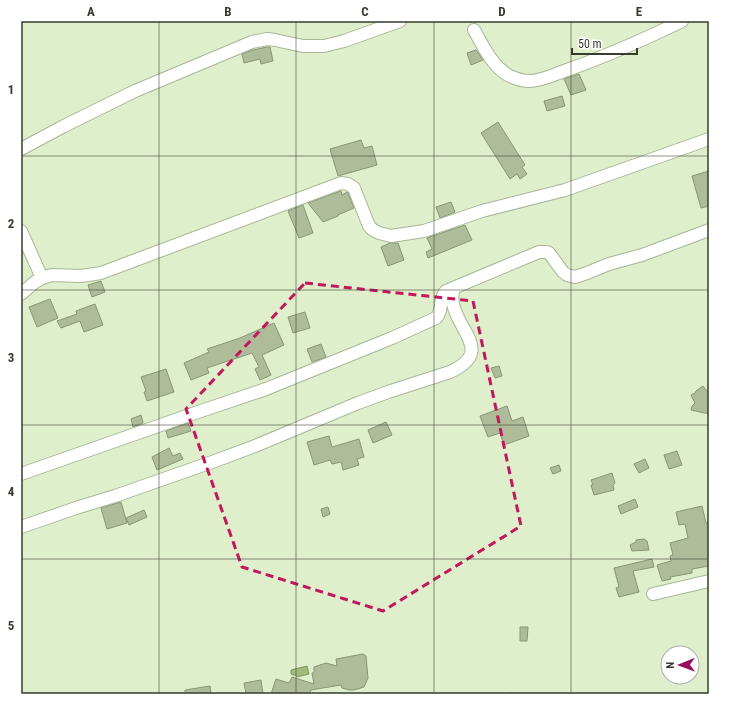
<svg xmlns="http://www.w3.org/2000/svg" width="730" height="715" font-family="'Roboto Condensed',sans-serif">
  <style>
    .water { fill: #a1bb78; stroke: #819562 }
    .building { fill: #aebc9a; stroke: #889675 }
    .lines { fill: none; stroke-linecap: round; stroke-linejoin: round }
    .minor-casing { stroke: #a8b694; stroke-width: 14 }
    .path { stroke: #a6b296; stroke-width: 1.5; stroke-dasharray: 2 2; stroke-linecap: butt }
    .minor { stroke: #fff; stroke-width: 12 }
    .marked { fill: none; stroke: #c2185b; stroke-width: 3; stroke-dasharray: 8 5; stroke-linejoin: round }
    .grid { fill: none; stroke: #363c2e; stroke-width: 1; stroke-opacity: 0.55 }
    .neatline { fill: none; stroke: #363c2e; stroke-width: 1.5 }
    .grid-label { font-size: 13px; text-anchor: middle; font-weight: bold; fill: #363c2e }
  </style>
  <rect width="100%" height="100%" fill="#dfeecb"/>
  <!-- water -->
  <path class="water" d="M 307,666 L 309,674 L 297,677 L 296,675 L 293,675 L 291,674 L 291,670 Z"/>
  <!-- building -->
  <g class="building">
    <path d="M 267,47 L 270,47 L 273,61 L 261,64 L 260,59 L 244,63 L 242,54 L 253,50 Z"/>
    <path d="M 476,50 L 483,60 L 471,65 L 467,53 Z"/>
    <path d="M 579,74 L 586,90 L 571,95 L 564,79 Z"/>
    <path d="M 562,96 L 565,106 L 547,111 L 544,101 Z"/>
    <path d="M 498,122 L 525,165 L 522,167 L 527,174 L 520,179 L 517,174 L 510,179 L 481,133 Z"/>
    <path d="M 361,140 L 364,148 L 372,146 L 377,165 L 338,176 L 330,149 Z"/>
    <path d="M 709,171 L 709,206 L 701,208 L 692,176 Z"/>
    <path d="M 341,191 L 342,195 L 347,192 L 348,193 L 354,208 L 338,215 L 338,216 L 323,222 L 308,203 Z"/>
    <path d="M 451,202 L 455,212 L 440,218 L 436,207 Z"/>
    <path d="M 303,205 L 313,233 L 299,238 L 288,211 Z"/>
    <path d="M 465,225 L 472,240 L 428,258 L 426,252 L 432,249 L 427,238 Z"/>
    <path d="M 390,243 L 398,243 L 404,260 L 388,266 L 381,247 Z"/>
    <path d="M 101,281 L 105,292 L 92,297 L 88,285 Z"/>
    <path d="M 50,299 L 58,318 L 37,327 L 29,307 Z"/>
    <path d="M 95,304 L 103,325 L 84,332 L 80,321 L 61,328 L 57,321 L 77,314 L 76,311 Z"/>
    <path d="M 305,312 L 310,328 L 293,333 L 288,317 Z"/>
    <path d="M 274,323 L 284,345 L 262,355 L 271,375 L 260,380 L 255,369 L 259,367 L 252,353 L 207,368 L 209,373 L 191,380 L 184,363 L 209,352 L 207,349 L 240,338 Z"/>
    <path d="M 321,344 L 326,357 L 312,362 L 307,349 Z"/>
    <path d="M 499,366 L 502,376 L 495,378 L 491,368 Z"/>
    <path d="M 166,369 L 174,392 L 147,401 L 144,392 L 146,391 L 141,377 Z"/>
    <path d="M 703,386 L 707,391 L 709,391 L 709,414 L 691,410 L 692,406 L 695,403 L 691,395 L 695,393 L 696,391 Z"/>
    <path d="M 507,406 L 512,421 L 523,417 L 529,436 L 504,445 L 500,433 L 488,437 L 480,416 Z"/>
    <path d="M 141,415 L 143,423 L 133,427 L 131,419 Z"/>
    <path d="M 386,422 L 392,435 L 373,443 L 368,430 Z"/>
    <path d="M 188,423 L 191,431 L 168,438 L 166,431 Z"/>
    <path d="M 329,436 L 332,447 L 359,439 L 364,457 L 357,459 L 359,465 L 343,470 L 341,462 L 332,464 L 330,460 L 314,465 L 307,442 Z"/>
    <path d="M 169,448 L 173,456 L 180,453 L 183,459 L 157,470 L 152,457 Z"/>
    <path d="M 677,451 L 682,465 L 669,469 L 664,455 Z"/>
    <path d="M 645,459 L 649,468 L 639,473 L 634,464 Z"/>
    <path d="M 559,465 L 561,471 L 553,474 L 550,468 Z"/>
    <path d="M 612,473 L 615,483 L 613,485 L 614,490 L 594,495 L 591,485 L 593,485 L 591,480 Z"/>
    <path d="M 635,499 L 638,507 L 621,514 L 618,506 Z"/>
    <path d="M 121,502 L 127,523 L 107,529 L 101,508 Z"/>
    <path d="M 702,506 L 706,523 L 709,523 L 709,566 L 692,569 L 692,573 L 670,577 L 671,579 L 662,581 L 657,565 L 671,561 L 670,556 L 673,555 L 670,543 L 688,538 L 685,524 L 679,525 L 676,512 Z"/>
    <path d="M 328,507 L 330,514 L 323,517 L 321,509 Z"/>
    <path d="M 144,510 L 147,517 L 129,525 L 126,518 Z"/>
    <path d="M 644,539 L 647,541 L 649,550 L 632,551 L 630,545 L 636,542 L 636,540 Z"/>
    <path d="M 652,559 L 654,567 L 633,571 L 639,592 L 619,597 L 616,588 L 619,587 L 614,568 Z"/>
    <path d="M 520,627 L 528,627 L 527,641 L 520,641 Z"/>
    <path d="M 363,654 L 366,656 L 368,678 L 364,687 L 354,690 L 349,690 L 342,688 L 341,685 L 311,690 L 309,694 L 271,694 L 276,679 L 289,683 L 292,677 L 314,684 L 312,673 L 314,673 L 314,667 L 326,663 L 337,666 L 336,659 Z"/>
    <path d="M 261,680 L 263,694 L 246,694 L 244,683 Z"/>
    <path d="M 210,686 L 211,694 L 185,694 L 185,690 Z"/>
  </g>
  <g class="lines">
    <defs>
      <g id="minor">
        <path d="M 474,30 C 484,47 493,69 512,77 C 517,79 524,81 529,81 C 542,81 555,74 567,70 C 607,56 645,39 682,21"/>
        <path d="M 21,149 L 64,126 L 135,91 L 252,42 L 267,39 L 275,40 L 303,46 L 324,46 L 344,41 L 400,21"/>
        <path d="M 21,231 L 42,278"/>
        <path d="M 21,294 L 35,282 L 42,278 L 52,275 L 81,276 L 101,273 L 341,183 L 348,184 L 354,188 L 369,226 L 373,230 L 379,233 L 391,236 L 424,231 L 482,211 L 565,190 L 709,139"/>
        <path d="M 21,474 L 201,411 L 266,389 L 392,338 L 436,318 C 444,310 438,299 446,291 L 539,252 L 546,252 L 549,253 L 563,272 L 567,275 L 575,277 L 587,273 L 609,264 L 642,255 L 709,230"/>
        <path d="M 21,527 L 76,508 L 115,496 L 215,461 L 255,446 L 358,403 L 388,392 L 450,372 C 494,352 458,331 453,304 C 452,298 452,293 454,288"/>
        <path d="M 653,594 L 709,581"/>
      </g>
    </defs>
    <!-- minor casing -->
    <use href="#minor" class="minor-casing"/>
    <!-- path -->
    <path class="path" d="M 502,694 L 511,693 L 517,694"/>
    <!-- minor -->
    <use href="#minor" class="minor"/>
  </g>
  <!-- marked area -->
  <path class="marked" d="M 305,283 L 473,301 L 521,526 L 383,611 L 242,567 L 186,409 Z"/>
  <!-- grid -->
  <path class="grid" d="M 159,21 L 159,694M 296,21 L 296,694M 434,21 L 434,694M 571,21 L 571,694M 21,156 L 709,156M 21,290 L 709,290M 21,425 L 709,425M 21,559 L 709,559"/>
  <!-- border -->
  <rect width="730" height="715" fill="none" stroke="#ffffff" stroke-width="44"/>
  <!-- north arrow -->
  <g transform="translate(680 665) rotate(269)"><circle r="19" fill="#ffffff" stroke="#afb1ab"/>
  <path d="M0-3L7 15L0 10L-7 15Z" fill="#990d61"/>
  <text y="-6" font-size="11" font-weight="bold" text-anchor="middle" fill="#363c2e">N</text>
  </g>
  <!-- scale -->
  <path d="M572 48v6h65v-6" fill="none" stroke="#363c2e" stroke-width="2"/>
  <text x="578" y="48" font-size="12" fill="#363c2e" stroke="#ffffff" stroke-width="3" paint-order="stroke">50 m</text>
  <rect x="22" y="22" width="686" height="671" class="neatline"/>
  <g class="grid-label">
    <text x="91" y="16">A</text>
    <text x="228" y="16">B</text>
    <text x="365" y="16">C</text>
    <text x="502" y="16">D</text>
    <text x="639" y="16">E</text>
    <text x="11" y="94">1</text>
    <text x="11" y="228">2</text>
    <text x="11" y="362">3</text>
    <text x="11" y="496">4</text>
    <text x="11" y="630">5</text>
  </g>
</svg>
